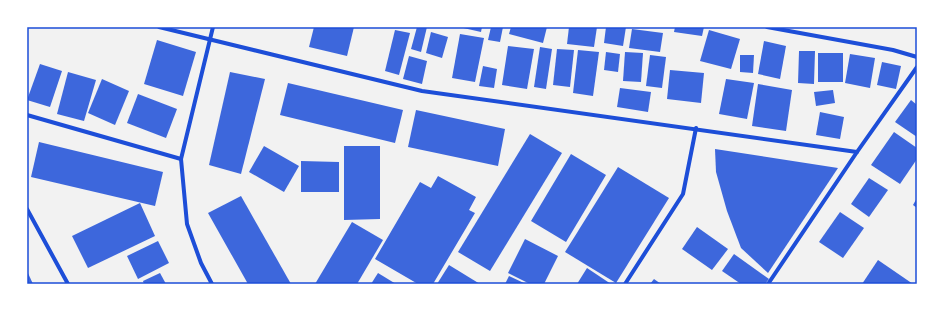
<svg xmlns="http://www.w3.org/2000/svg" width="944" height="311" font-family="Karla,sans-serif">
  <style>
    .building { fill: #3d67dc }
    .lines { fill: none; stroke-linecap: round; stroke-linejoin: round }
    .minor { stroke: #1d4ed8; stroke-width: 4 }
    .neatline { fill: none; stroke: #1d4ed8; stroke-width: 1.5 }
  </style>
  <rect width="100%" height="100%" fill="#f2f2f2"/>
  <!-- building -->
  <g class="building">
    <path d="M 314,27 L 354,27 L 347,56 L 309,47 Z"/>
    <path d="M 417,27 L 427,27 L 421,52 L 411,49 Z"/>
    <path d="M 459,27 L 482,27 L 481,32 Z"/>
    <path d="M 491,27 L 503,27 L 500,42 L 488,40 Z"/>
    <path d="M 511,27 L 547,27 L 543,43 L 509,34 Z"/>
    <path d="M 569,27 L 597,27 L 594,47 L 567,44 Z"/>
    <path d="M 606,27 L 626,27 L 623,46 L 604,43 Z"/>
    <path d="M 675,27 L 704,27 L 702,36 L 674,32 Z"/>
    <path d="M 632,29 L 663,33 L 660,52 L 629,48 Z"/>
    <path d="M 395,30 L 410,33 L 399,75 L 385,71 Z"/>
    <path d="M 709,30 L 740,39 L 731,69 L 700,61 Z"/>
    <path d="M 431,32 L 448,37 L 442,58 L 426,53 Z"/>
    <path d="M 460,34 L 484,38 L 475,82 L 452,78 Z"/>
    <path d="M 157,40 L 196,52 L 183,96 L 144,84 Z"/>
    <path d="M 764,41 L 786,46 L 780,79 L 758,74 Z"/>
    <path d="M 508,46 L 534,49 L 527,89 L 502,85 Z"/>
    <path d="M 540,47 L 552,49 L 546,89 L 534,87 Z"/>
    <path d="M 557,49 L 574,50 L 570,87 L 553,85 Z"/>
    <path d="M 578,50 L 599,52 L 593,96 L 573,93 Z"/>
    <path d="M 799,51 L 815,51 L 814,84 L 798,83 Z"/>
    <path d="M 606,52 L 620,54 L 618,72 L 604,70 Z"/>
    <path d="M 625,52 L 643,53 L 641,82 L 623,81 Z"/>
    <rect x="818" y="53" width="25" height="29"/>
    <path d="M 850,54 L 875,58 L 870,88 L 845,83 Z"/>
    <path d="M 650,55 L 666,57 L 662,88 L 646,86 Z"/>
    <path d="M 740,55 L 754,55 L 753,73 L 740,72 Z"/>
    <path d="M 409,56 L 427,61 L 422,84 L 403,79 Z"/>
    <path d="M 882,62 L 901,66 L 896,89 L 877,85 Z"/>
    <path d="M 40,64 L 62,71 L 50,107 L 27,100 Z"/>
    <path d="M 483,66 L 497,69 L 494,88 L 479,86 Z"/>
    <path d="M 670,70 L 704,73 L 701,103 L 667,99 Z"/>
    <path d="M 68,72 L 96,80 L 84,121 L 57,114 Z"/>
    <path d="M 230,72 L 265,79 L 241,174 L 209,165 Z"/>
    <path d="M 102,79 L 129,91 L 115,125 L 88,113 Z"/>
    <path d="M 726,79 L 754,83 L 747,119 L 719,114 Z"/>
    <path d="M 288,83 L 403,110 L 395,143 L 280,115 Z"/>
    <path d="M 758,84 L 792,90 L 786,131 L 752,126 Z"/>
    <path d="M 620,88 L 651,92 L 648,112 L 617,107 Z"/>
    <path d="M 833,90 L 835,103 L 816,106 L 814,92 Z"/>
    <path d="M 138,94 L 177,109 L 166,138 L 127,123 Z"/>
    <path d="M 911,100 L 917,105 L 917,137 L 895,122 Z"/>
    <path d="M 416,110 L 505,129 L 498,166 L 408,147 Z"/>
    <path d="M 820,112 L 844,117 L 840,139 L 816,135 Z"/>
    <path d="M 894,132 L 917,148 L 917,159 L 900,184 L 871,165 Z"/>
    <path d="M 530,134 L 562,153 L 490,271 L 458,252 Z"/>
    <path d="M 39,142 L 163,172 L 155,206 L 31,177 Z"/>
    <path d="M 264,146 L 299,166 L 284,192 L 249,172 Z"/>
    <path d="M 344,146 L 380,146 L 380,219 L 344,220 Z"/>
    <path d="M 715,149 L 838,168 L 768,273 L 741,248 L 727,211 L 716,172 Z"/>
    <path d="M 571,154 L 606,175 L 566,242 L 531,221 Z"/>
    <path d="M 301,161 L 339,162 L 339,192 L 301,192 Z"/>
    <path d="M 618,167 L 669,198 L 616,283 L 565,252 Z"/>
    <path d="M 438,176 L 476,197 L 469,210 L 475,213 L 433,284 L 418,284 L 375,259 L 420,182 L 431,188 Z"/>
    <path d="M 869,178 L 888,190 L 869,217 L 851,204 Z"/>
    <path d="M 241,196 L 291,284 L 248,284 L 208,213 Z"/>
    <path d="M 917,198 L 917,208 L 913,205 Z"/>
    <path d="M 140,203 L 155,236 L 88,268 L 72,236 Z"/>
    <path d="M 840,212 L 864,228 L 843,258 L 819,242 Z"/>
    <path d="M 352,222 L 383,240 L 357,284 L 315,284 Z"/>
    <path d="M 697,227 L 728,249 L 712,270 L 682,249 Z"/>
    <path d="M 525,239 L 558,256 L 544,284 L 530,284 L 508,273 Z"/>
    <path d="M 158,241 L 169,263 L 138,279 L 127,256 Z"/>
    <path d="M 734,254 L 769,279 L 765,284 L 741,284 L 722,271 Z"/>
    <path d="M 878,260 L 913,284 L 862,284 Z"/>
    <path d="M 449,265 L 480,284 L 437,284 Z"/>
    <path d="M 587,268 L 611,284 L 577,284 Z"/>
    <path d="M 27,271 L 33,284 L 27,284 Z"/>
    <path d="M 160,273 L 166,284 L 144,284 L 143,281 Z"/>
    <path d="M 378,273 L 396,284 L 371,284 Z"/>
    <path d="M 509,276 L 526,284 L 505,284 Z"/>
    <path d="M 654,279 L 661,284 L 650,284 Z"/>
  </g>
  <g class="lines">
    <!-- minor -->
    <g class="minor">
      <path d="M 159,27 L 422,91 L 857,152"/>
      <path d="M 767,27 L 893,50 L 917,57"/>
      <path d="M 27,115 L 181,159"/>
      <path d="M 27,209 L 68,284"/>
      <path d="M 212,284 L 201,263 L 187,224 L 181,159 L 213,27"/>
      <path d="M 625,284 L 683,194 L 696,128"/>
      <path d="M 768,284 L 857,152 L 917,67"/>
    </g>
  </g>
  <!-- border -->
  <rect width="944" height="311" fill="none" stroke="#ffffff" stroke-width="56"/>
  <rect x="28" y="28" width="888" height="255" class="neatline"/>
</svg>
